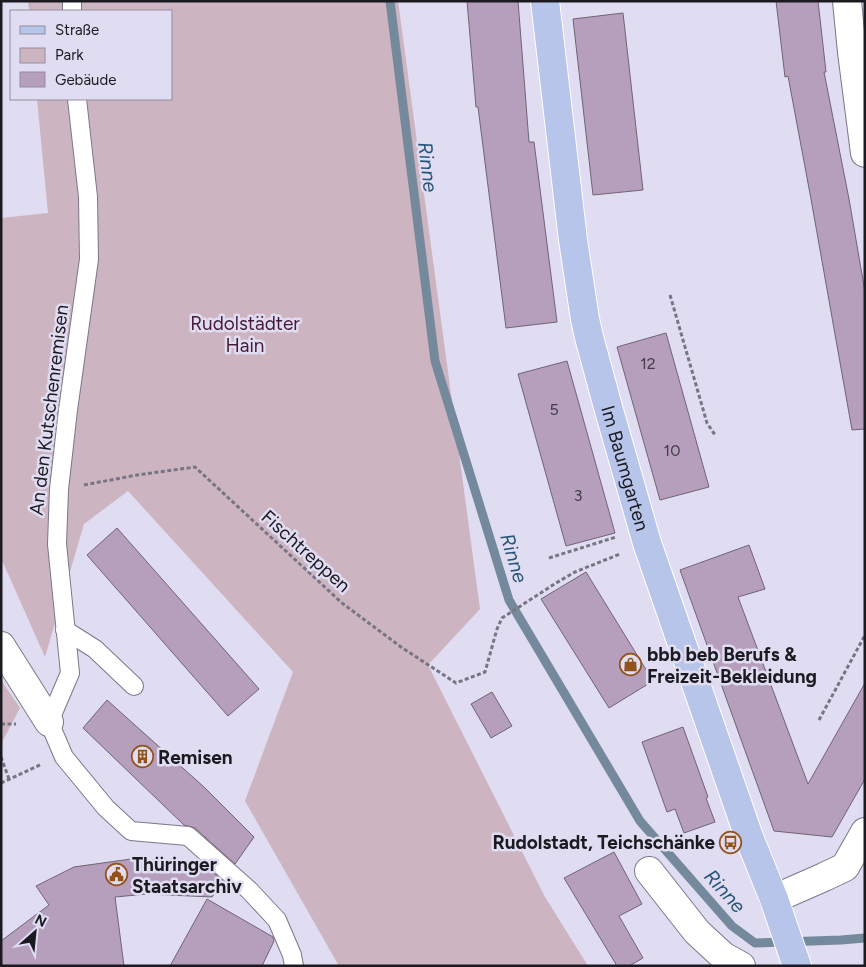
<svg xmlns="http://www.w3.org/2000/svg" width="866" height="967" font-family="Figtree,sans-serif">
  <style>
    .green { fill: #ccb4c1 }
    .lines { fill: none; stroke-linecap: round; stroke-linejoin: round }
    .stream { stroke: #75899c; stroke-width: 9 }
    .building { fill: #b59fbc; stroke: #706474 }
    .service-casing { stroke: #7b788a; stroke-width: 20 }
    .minor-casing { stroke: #7b788a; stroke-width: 30 }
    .primary-casing { stroke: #fff; stroke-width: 30 }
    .path { stroke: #787582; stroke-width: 3; stroke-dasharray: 4 2.5; stroke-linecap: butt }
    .service { stroke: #fff; stroke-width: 18 }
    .minor { stroke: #fff; stroke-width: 28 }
    .primary { stroke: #b8c5ea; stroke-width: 28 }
    .labels { text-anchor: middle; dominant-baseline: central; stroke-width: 5; stroke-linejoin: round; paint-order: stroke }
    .number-label { font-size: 16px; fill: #423b48 }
    .park-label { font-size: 19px; fill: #461a36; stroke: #e0dcf1 }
    .street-label { font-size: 19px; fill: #1c1a21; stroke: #e0dcf1 }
    .poi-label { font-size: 19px; font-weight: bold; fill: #1c1a21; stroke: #e0dcf1; text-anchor: start }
    .water-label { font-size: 20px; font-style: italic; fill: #255578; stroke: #e0dcf1 }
  </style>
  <rect width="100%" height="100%" fill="#e0dcf1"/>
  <!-- green -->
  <g class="green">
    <path d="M 28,1 L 398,1 L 480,609 L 428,665 L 545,897 L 588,966 L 339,966 L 245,801 L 293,672 L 128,491 L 84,524 L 45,657 L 1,558 L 1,218 L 48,213 L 37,99 L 171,99 L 171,11 L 29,11 Z"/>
    <path d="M 1,680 L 20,708 L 1,744 Z"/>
  </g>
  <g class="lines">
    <!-- stream -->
    <path class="stream" d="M 390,1 L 435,361 L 509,600 L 640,821 L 732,926 L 755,943 L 841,940 L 865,938"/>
  </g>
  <!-- building -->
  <g class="building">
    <path d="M 467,1 L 518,1 L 529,142 L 534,142 L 557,322 L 506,328 L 478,107 L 476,107 Z"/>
    <path d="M 776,1 L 818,1 L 826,72 L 824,72 L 849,199 L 865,292 L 865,429 L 852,430 L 811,199 L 788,76 L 785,77 Z"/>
    <path d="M 623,13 L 643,190 L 593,195 L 573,19 Z"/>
    <path d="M 666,333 L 709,487 L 660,500 L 617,347 Z"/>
    <path d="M 567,361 L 615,533 L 566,546 L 518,374 Z"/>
    <path d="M 117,528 L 259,689 L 228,716 L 87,555 Z"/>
    <path d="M 749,545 L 765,589 L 738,597 L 808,784 L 865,683 L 865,779 L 832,837 L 774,831 L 680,570 Z"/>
    <path d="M 586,572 L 653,681 L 609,708 L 541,599 Z"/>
    <path d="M 492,692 L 512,726 L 491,738 L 471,704 Z"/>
    <path d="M 107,700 L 204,787 L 254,837 L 235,864 L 195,828 L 184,825 L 83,728 Z"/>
    <path d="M 683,727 L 708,797 L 706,798 L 715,822 L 684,833 L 675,809 L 667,812 L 642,742 Z"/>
    <path d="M 614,852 L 642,904 L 619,916 L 643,958 L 629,966 L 617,966 L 564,878 Z"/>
    <path d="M 131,859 L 200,861 L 223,881 L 212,897 L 147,894 L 115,897 L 124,966 L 1,966 L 1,941 L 49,905 L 36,886 L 74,867 Z"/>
    <path d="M 207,899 L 273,937 L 274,941 L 262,966 L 170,966 Z"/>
  </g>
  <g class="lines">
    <defs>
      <g id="service">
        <path d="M 72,1 L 72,11"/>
        <path d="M 77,99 L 88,197 L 89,259 L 68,410 L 59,489 L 57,544 L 70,673 L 49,722 L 64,757 L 106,808 L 131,831 L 188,836 L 249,890 L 277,920 L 292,955 L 294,966"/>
        <path d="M 65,630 L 95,649 L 134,686"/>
      </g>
      <g id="minor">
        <path d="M 847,1 L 852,52 L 865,153"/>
        <path d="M 1,646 L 49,722"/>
        <path d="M 649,871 L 697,932 L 723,956 L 741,966"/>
        <path d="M 774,899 L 824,877 L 845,867 L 865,832"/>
      </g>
      <g id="primary">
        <path id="s1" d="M 545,1 L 573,240 L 585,319 L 589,337 L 608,407 L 647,543 L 749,837 L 774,899 L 797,966"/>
      </g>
    </defs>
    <!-- service casing -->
    <use href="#service" class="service-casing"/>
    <!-- minor casing -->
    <use href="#minor" class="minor-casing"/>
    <!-- primary casing -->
    <use href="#primary" class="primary-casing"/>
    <!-- path -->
    <g class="path">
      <path d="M 670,295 L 707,423 L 715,435"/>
      <path d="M 84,485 L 137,475 L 195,467 L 342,603 L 401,647 L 456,683 L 485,672 L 497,629 L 502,618 L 556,583 L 575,572 L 620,554"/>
      <path d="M 549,558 L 616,537"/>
      <path d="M 819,720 L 865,635"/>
      <path d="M 1,724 L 16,724"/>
      <path d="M 1,757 L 9,779"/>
      <path d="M 1,783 L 42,764"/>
    </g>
    <!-- service -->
    <use href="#service" class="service"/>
    <!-- minor -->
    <use href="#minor" class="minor"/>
    <!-- primary -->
    <use href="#primary" class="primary"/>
  </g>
  <!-- icons -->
  <defs>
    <symbol id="shop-ring" viewBox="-11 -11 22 22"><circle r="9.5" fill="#e0dcf1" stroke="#92531b" stroke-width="1.5"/><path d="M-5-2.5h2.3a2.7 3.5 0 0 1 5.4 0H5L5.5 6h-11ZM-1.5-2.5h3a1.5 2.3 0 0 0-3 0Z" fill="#92531b"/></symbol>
    <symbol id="building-ring" viewBox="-11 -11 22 22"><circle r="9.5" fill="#e0dcf1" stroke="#92531b" stroke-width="1.5"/><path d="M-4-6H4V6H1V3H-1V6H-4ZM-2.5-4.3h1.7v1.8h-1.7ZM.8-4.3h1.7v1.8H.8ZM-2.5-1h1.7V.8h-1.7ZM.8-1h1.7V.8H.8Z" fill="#92531b"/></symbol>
    <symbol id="bus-ring" viewBox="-11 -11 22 22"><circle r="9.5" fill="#e0dcf1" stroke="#92531b" stroke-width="1.5"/><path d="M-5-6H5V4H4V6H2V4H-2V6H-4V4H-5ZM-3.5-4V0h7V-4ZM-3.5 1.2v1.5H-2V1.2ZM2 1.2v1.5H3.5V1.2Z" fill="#92531b"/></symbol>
    <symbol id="civic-ring" viewBox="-11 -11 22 22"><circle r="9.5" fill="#e0dcf1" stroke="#92531b" stroke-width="1.5"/><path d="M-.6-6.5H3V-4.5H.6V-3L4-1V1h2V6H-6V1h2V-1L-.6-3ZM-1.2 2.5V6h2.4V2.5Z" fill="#92531b"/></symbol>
  </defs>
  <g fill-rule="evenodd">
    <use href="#shop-ring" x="618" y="652" width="25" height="25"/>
    <use href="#building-ring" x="130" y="744" width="25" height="25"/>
    <use href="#bus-ring" x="718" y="830" width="25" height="25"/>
    <use href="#civic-ring" x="104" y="862" width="25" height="25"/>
  </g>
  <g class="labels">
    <!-- number labels -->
    <g class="number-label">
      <text x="648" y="363">12</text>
      <text x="554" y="409">5</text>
      <text x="672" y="450">10</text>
      <text x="578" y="495">3</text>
    </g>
    <!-- park labels -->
    <g class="park-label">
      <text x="245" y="323">Rudolstädter<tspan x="245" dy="22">Hain</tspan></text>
    </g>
    <!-- street labels -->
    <g class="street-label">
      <text transform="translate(49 410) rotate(-83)">An den Kutschenremisen</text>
      <text stroke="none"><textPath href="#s1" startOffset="475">Im Baumgarten</textPath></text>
      <text transform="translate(306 551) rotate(42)">Fischtreppen</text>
    </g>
    <!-- poi labels -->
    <g class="poi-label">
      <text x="647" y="654">bbb beb Berufs &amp;<tspan x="647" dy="22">Freizeit-Bekleidung</tspan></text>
      <text x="158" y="757">Remisen</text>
      <text x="715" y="842" text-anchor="end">Rudolstadt, Teichschänke</text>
      <text x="132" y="864">Thüringer<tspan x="132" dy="22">Staatsarchiv</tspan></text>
    </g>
    <!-- water labels -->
    <g class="water-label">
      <text transform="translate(428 167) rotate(83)">Rinne</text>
      <text transform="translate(514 558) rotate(73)">Rinne</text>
      <text transform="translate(725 891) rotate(48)">Rinne</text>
    </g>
  </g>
  <!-- border -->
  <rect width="866" height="967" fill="none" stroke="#1c1a21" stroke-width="5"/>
  <!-- legend -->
  <rect x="10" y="10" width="162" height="90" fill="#e0dcf1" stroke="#928e9e"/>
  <rect x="20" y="26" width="25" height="8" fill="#b8c5ea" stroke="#928e9e"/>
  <text x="55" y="35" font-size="15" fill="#1c1a21">Straße</text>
  <rect x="20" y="48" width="25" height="15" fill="#ccb4c1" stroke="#928e9e"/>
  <text x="55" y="60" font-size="15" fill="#1c1a21">Park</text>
  <rect x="20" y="72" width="25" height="15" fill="#b59fbc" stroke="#928e9e"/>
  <text x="55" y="85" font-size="15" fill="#1c1a21">Gebäude</text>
  <!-- north arrow -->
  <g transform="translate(35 932) rotate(27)" stroke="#e0dcf1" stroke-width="4" paint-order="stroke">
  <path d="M0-4L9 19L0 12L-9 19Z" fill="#1c1a21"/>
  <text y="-8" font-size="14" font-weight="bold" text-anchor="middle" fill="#1c1a21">N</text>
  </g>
</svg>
